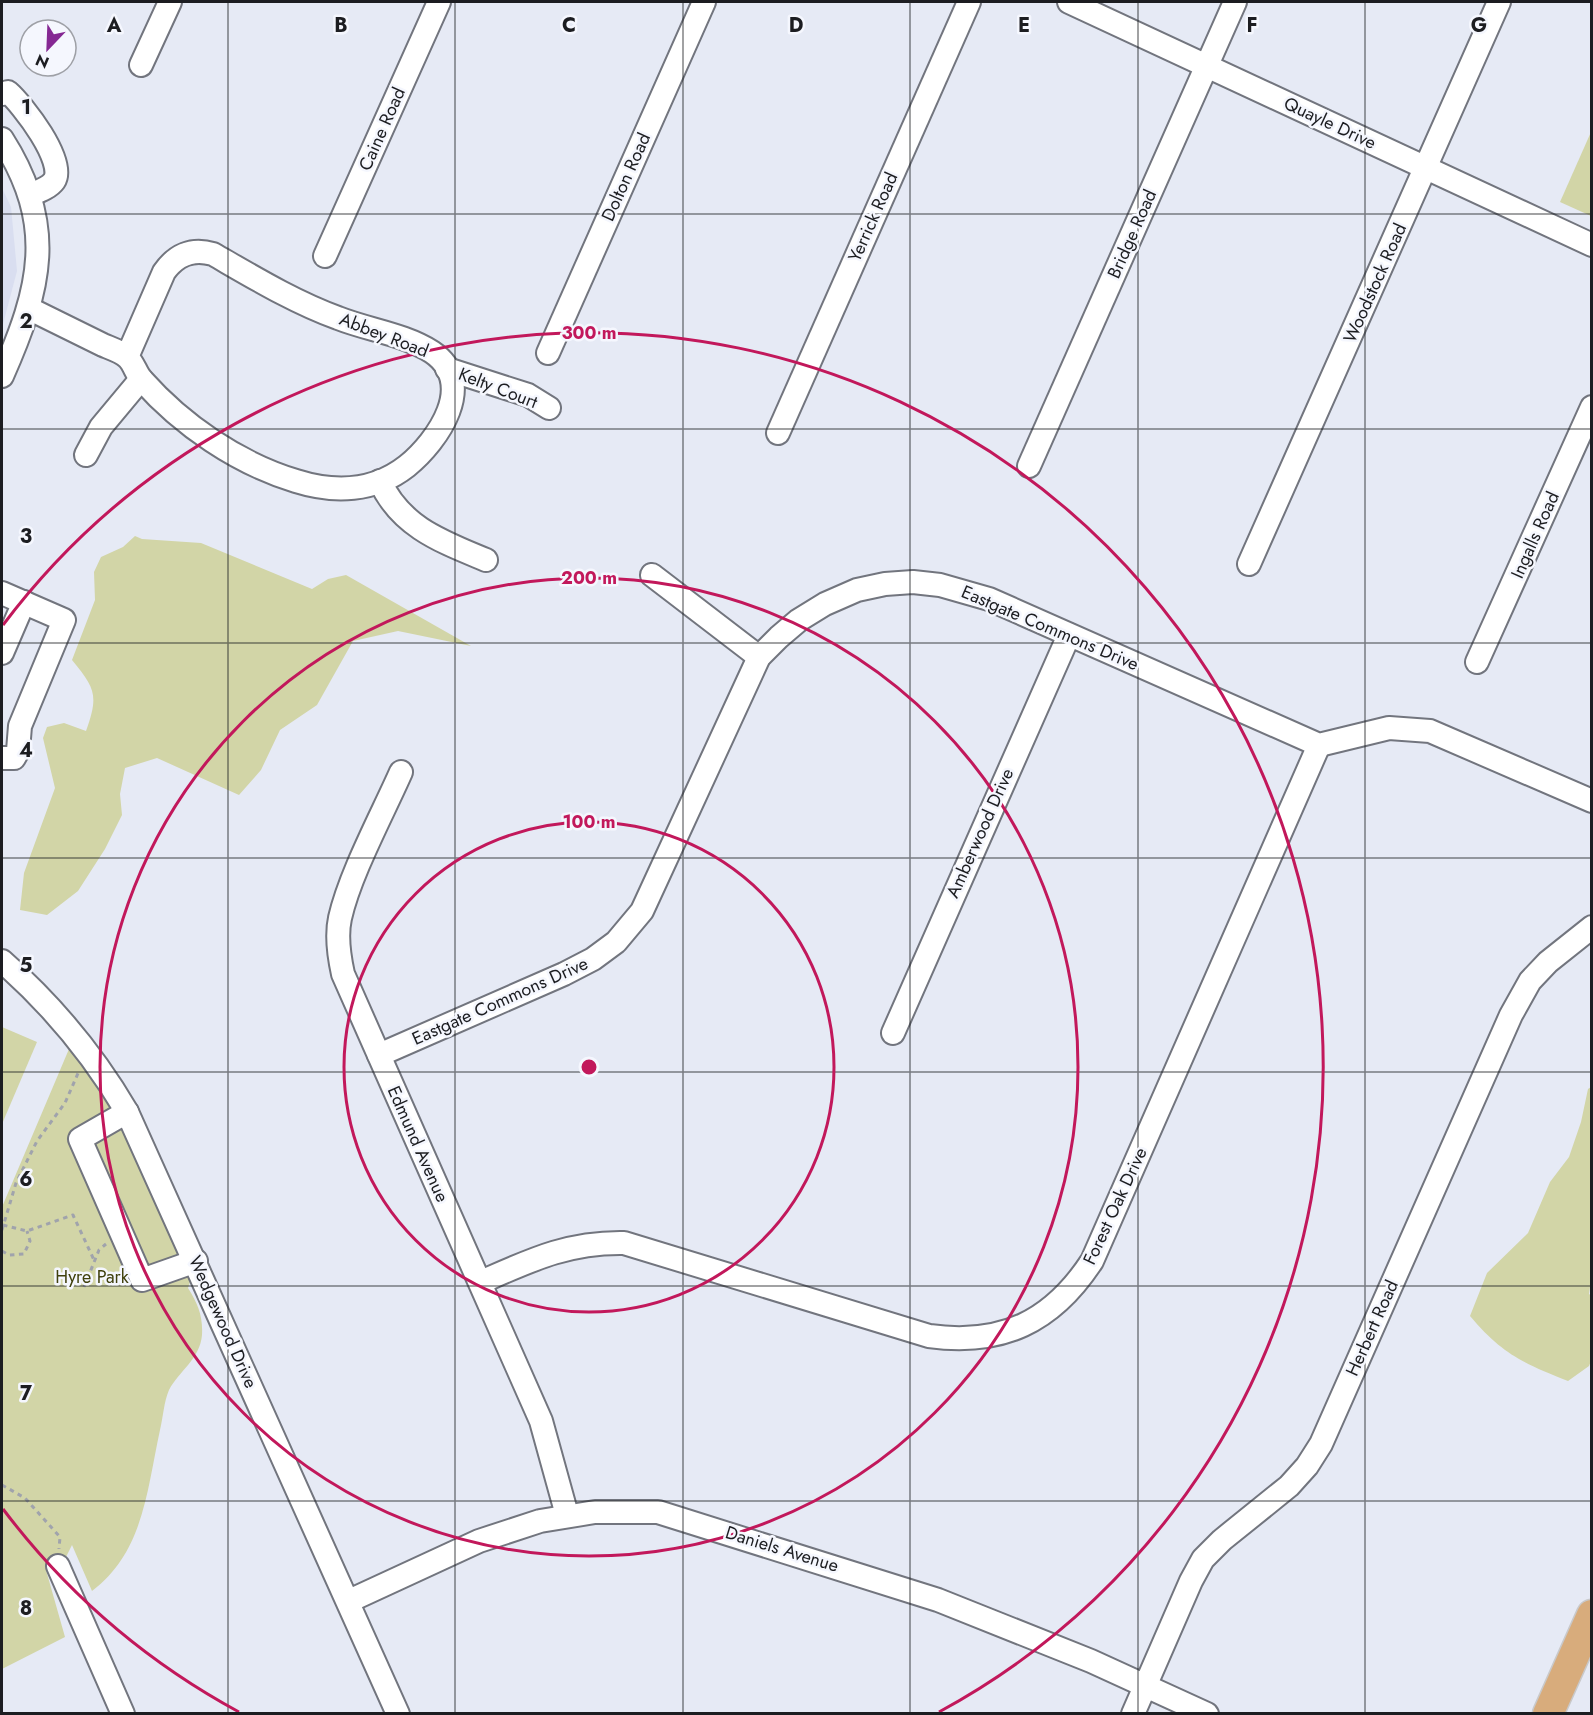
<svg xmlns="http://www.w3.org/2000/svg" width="1593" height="1715" font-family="Jost,sans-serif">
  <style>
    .built { fill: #d9def0 }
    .green { fill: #d2d5a7 }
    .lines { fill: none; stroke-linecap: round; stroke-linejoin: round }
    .minor-casing { stroke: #72757e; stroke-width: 26 }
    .major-casing { stroke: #c9c9ca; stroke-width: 33 }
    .path { stroke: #a0a3ac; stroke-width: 3; stroke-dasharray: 4.5 4.5; stroke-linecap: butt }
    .minor { stroke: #fff; stroke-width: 22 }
    .major { stroke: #d8ac7c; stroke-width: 30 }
    .grid { fill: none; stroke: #1c1d21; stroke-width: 1.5; stroke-opacity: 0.55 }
    .ring { fill: none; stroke: #c2185b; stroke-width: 3 }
    .labels { text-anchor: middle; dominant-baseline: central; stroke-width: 5; stroke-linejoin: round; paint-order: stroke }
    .street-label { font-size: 18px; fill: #1c1d21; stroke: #f5f7fe }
    .park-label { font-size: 18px; fill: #40410d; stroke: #f5f7fe }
    .grid-label { font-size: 20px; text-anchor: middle; font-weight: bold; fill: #1c1d21; stroke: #f5f7fe; stroke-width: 5; stroke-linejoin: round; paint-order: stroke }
    .centre { fill: #c2185b; stroke: #f5f7fe; stroke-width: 3 }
    .ring-label { font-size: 18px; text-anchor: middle; font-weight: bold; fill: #c2185b; stroke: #f5f7fe; stroke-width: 5; stroke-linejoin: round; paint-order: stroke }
  </style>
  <rect width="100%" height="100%" fill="#e6eaf5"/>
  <!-- built -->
  <path class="built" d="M 2,188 L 11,207 L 17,271 L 2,328 Z"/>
  <!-- green -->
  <g class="green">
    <path d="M 1591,132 L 1591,216 L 1560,202 Z"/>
    <path d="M 135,536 L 142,539 L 201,543 L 312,589 L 328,579 L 346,575 L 471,646 L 398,631 L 353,641 L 317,705 L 280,730 L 261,770 L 239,795 L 157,758 L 125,768 L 120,794 L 122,815 L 105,849 L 78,891 L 47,915 L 20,910 L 24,873 L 55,788 L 43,738 L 47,727 L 64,723 L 86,731 C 99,695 95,688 72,660 L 95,600 L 94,572 L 101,557 L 123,547 Z"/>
    <path d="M 2,1027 L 37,1042 L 2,1124 Z"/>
    <path d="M 69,1049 L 98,1083 L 133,1147 L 191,1279 L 188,1288 C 198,1304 203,1316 202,1335 C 200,1359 179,1371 169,1390 C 164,1401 163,1418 160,1430 C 147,1489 144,1552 92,1591 L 72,1545 L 64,1561 L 46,1570 L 65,1637 L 2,1669 L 2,1207 Z"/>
    <path d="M 1591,1087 L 1592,1274 L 1589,1294 L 1592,1296 L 1591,1361 L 1589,1366 L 1568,1381 C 1523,1363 1502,1354 1470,1316 L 1487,1273 L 1528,1233 L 1550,1182 L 1569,1157 L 1581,1122 L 1588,1089 Z"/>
  </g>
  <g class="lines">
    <defs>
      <g id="minor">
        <path d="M 1069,2 L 1592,245"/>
        <path d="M 141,65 L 170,2"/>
        <path d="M 2,94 L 8,92 C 22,104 67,162 54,181 C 49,188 37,192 30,195"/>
        <path d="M 2,139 C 57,225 41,288 2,376"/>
        <path d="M 325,256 L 439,2"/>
        <path d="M 30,309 C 54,321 79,333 103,345 C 110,348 122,352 127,357 C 134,363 136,374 142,380 C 182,425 237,463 296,481 C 334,493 374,492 407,466 C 438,441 478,383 432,352 C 404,334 368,330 338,318 C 294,302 253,277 213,254 C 192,248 176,255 164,272 L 127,357"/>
        <path d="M 548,353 L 704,2"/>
        <path d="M 447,369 L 528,395 L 549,408"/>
        <path d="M 778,433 L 969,2"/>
        <path d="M 86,455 L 101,427 L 141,379"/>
        <path d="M 1029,466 L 1235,2"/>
        <path d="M 380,481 C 400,527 443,542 486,560"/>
        <path d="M 1249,564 L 1499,2"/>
        <path d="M 652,575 L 759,657"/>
        <path d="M 2,593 L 64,620 L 20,726 L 18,751 L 14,758 L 2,758"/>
        <path d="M 2,653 L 24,602"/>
        <path d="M 1477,662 L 1592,407"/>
        <path d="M 401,772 C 382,815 350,874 340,918 C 336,936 339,956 343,974 L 541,1421 L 567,1515"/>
        <path d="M 2,961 C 52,1005 93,1054 127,1112 L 398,1714"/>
        <path d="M 893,1033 L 1069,635"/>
        <path d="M 379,1055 L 564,974 L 593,959 L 616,942 L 642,911 L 759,657 L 779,637 L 799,620 L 825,604 L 857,590 L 885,584 L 913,582 L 940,585 L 989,599 L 1319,745 L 1389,728 L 1430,731 L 1592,801"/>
        <path d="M 127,1112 L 80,1139 L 142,1280 L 196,1261"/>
        <path d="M 481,1282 C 531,1260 568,1242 624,1243 L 929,1336 C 1002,1346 1052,1322 1092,1261 L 1319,745"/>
        <path d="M 58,1566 L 123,1714"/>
        <path d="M 349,1601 L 479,1541 L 540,1521 L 595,1512 L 658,1512 L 938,1600 L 1091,1661 L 1207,1714"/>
        <path d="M 1133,1714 L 1191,1581 L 1203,1559 L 1222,1540 L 1289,1486 L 1307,1466 L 1321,1444 L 1511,1015 L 1530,981 L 1548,962 L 1592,927"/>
      </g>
      <path id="major" d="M 1548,1714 L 1592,1615"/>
    </defs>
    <!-- minor casing -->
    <use href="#minor" class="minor-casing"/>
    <!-- major casing -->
    <use href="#major" class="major-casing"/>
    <!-- path -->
    <g class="path">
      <path d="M 3,1225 L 27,1231 L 73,1215 L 94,1260"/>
      <path d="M 2,1230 L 16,1183 L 37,1141 L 65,1103 L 79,1071"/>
      <path d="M 2,1251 L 9,1255 L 24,1254 L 30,1241 L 27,1231"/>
      <path d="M 84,1287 L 99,1250 L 106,1244"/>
      <path d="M 2,1485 L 25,1498 L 60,1537 L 59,1549"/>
    </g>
    <!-- minor -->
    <use href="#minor" class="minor"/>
    <!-- major -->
    <use href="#major" class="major"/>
  </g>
  <!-- grid -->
  <path class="grid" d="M 228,2 L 228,1714M 455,2 L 455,1714M 683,2 L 683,1714M 910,2 L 910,1714M 1138,2 L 1138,1714M 1365,2 L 1365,1714M 2,214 L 1592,214M 2,429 L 1592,429M 2,643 L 1592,643M 2,858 L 1592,858M 2,1072 L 1592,1072M 2,1286 L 1592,1286M 2,1501 L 1592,1501"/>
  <!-- distance rings -->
  <g class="ring">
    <circle cx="589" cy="1067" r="245"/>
    <circle cx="589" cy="1067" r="489"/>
    <path d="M239 1712A734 734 0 0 1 3 1509M3 625A734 734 0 1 1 939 1712"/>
  </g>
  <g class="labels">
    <!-- street labels -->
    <g class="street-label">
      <text transform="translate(1330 123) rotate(25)">Quayle Drive</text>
      <text transform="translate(382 129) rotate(-66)">Caine Road</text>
      <text transform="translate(626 177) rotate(-66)">Dolton Road</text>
      <text transform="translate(873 217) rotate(-66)">Yerrick Road</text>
      <text transform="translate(1132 234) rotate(-66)">Bridge Road</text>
      <text transform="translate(1375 283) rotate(-66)">Woodstock Road</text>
      <text transform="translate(384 335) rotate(21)">Abbey Road</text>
      <text transform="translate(498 388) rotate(21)">Kelty Court</text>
      <text transform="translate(1535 535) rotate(-66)">Ingalls Road</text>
      <text transform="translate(1050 628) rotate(23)">Eastgate Commons Drive</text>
      <text transform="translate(980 833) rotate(-66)">Amberwood Drive</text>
      <text transform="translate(500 1001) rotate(-24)">Eastgate Commons Drive</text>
      <text transform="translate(418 1144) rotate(66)">Edmund Avenue</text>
      <text transform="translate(1115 1206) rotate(-65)">Forest Oak Drive</text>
      <text transform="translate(223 1322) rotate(66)">Wedgewood Drive</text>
      <text transform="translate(1372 1328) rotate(-66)">Herbert Road</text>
      <text transform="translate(782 1549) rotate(17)">Daniels Avenue</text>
    </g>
    <!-- park labels -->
    <g class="park-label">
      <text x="92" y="1277">Hyre Park</text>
    </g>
  </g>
  <g class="grid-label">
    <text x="114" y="32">A</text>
    <text x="341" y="32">B</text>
    <text x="569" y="32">C</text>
    <text x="796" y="32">D</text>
    <text x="1024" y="32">E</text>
    <text x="1252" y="32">F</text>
    <text x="1479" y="32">G</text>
    <text x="26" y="114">1</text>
    <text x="26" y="328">2</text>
    <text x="26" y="543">3</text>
    <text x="26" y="757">4</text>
    <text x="26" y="972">5</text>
    <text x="26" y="1186">6</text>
    <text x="26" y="1400">7</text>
    <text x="26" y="1615">8</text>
  </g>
  <circle cx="589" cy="1067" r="9" class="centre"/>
  <g class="ring-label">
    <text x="589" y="339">300 m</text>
    <text x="589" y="584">200 m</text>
    <text x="589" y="828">100 m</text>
  </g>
  <!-- border -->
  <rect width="1593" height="1715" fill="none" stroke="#1c1d21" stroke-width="6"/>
  <!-- north arrow -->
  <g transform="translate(48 48) rotate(203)"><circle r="28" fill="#f5f7fe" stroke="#9ea0a6" stroke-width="1.5"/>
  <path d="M0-4.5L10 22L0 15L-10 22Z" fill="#852893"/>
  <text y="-9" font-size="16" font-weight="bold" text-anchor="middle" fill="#1c1d21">N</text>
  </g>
</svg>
